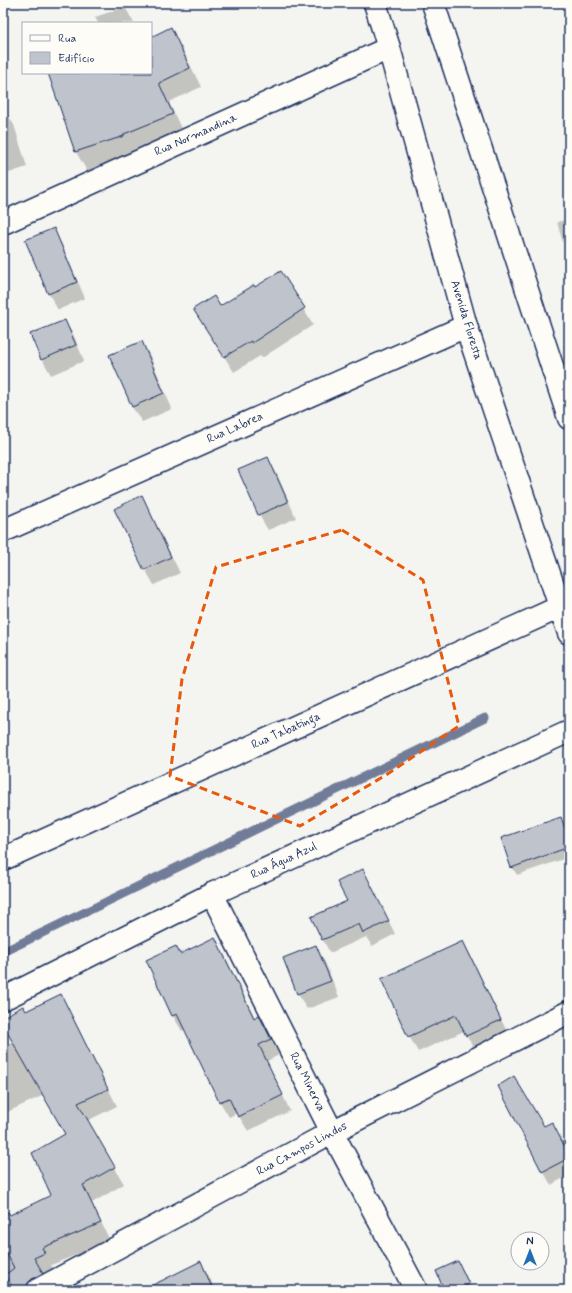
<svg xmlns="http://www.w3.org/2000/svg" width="572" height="1293" font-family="Mynerve,sans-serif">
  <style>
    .shadow { fill: #0003 }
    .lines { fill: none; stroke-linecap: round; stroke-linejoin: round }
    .stream { stroke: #717c98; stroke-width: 9 }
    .building { fill: #bfc3cc; stroke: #1b2f5e }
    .minor-casing { stroke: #1b2f5e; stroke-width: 25 }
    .tertiary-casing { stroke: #1b2f5e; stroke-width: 25 }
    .minor { stroke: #fdfcf7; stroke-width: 22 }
    .tertiary { stroke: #fdfcf7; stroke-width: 22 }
    .marked { fill: none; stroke: #e8590c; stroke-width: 3; stroke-dasharray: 8 5; stroke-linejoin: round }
    .labels { text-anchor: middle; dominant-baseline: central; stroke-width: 4; stroke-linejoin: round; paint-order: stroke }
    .street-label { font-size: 12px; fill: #1b2f5e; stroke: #fdfcf7 }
  </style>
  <rect width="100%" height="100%" fill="#f4f4f1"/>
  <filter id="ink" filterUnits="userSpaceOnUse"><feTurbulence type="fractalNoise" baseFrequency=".025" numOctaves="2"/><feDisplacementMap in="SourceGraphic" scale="8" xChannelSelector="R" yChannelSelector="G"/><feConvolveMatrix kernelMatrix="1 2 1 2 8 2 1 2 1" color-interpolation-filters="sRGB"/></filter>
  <g filter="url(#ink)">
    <!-- shadow -->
    <g class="shadow">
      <path d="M 125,7 L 134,23 L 98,23 L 95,17 Z"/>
      <path d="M 170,29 L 182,48 L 201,87 L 169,102 L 183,133 L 134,155 L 87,171 L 76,152 L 50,73 L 151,73 L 151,38 Z"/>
      <path d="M 3,110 L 5,110 L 14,125 L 27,167 L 3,175 Z"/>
      <path d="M 569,219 L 569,264 L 557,222 Z"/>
      <path d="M 53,229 L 62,245 L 85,298 L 58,310 L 49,294 L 27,240 Z"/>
      <path d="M 281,272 L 313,325 L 262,358 L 260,356 L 234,372 L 204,325 L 219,307 L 255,289 Z"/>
      <path d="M 65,321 L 74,336 L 84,361 L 51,375 L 42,359 Z"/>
      <path d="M 142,342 L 151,358 L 172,409 L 142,422 L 132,407 Z"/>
      <path d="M 268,459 L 277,474 L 296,518 L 268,530 L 259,515 L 240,471 Z"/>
      <path d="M 141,497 L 150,512 L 180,573 L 154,585 L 145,569 Z"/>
      <path d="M 560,818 L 569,838 L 569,857 L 517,875 L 512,867 Z"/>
      <path d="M 370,883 L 395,934 L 372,946 L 366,937 L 330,953 L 323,940 L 313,918 L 348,902 Z"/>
      <path d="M 215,939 L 224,954 L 255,1018 L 259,1016 L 279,1055 L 267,1061 L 290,1111 L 248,1131 L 237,1113 L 229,1117 L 220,1102 L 185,1029 L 182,1031 L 173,1016 L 147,961 L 180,955 Z"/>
      <path d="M 463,942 L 472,958 L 509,1036 L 476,1052 L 464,1031 L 418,1052 L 409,1036 Z"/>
      <path d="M 316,947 L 325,962 L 339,997 L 307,1009 L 298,994 L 284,959 Z"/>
      <path d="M 60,995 L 70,1013 L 117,1106 L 87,1121 L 124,1184 L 92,1203 L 110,1241 L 51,1265 L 54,1270 L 51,1290 L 15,1290 L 3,1268 L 3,1220 L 53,1195 L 66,1134 L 44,1095 L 3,1114 L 3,1046 L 13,1042 L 3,1023 L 3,1018 L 25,1012 Z"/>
      <path d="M 544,1127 L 569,1156 L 569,1175 L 551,1185 L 543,1171 Z"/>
      <path d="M 201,1262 L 210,1278 L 215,1290 L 145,1290 Z"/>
      <path d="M 458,1262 L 463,1270 L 472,1290 L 445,1290 Z"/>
    </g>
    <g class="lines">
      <!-- stream -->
      <path class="stream" d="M 3,952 L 485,718"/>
    </g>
    <!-- building -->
    <g class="building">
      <path d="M 171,27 L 190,68 L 159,83 L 173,114 L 124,134 L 124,136 L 75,152 L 48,73 L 151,73 L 151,37 Z"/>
      <path d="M 54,228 L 77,282 L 48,294 L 25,240 Z"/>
      <path d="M 281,271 L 305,308 L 252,343 L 251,341 L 224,357 L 193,309 L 214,296 L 220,306 L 254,285 L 255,287 Z"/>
      <path d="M 65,320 L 76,345 L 41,360 L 30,334 Z"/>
      <path d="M 142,341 L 164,393 L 132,407 L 109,355 Z"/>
      <path d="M 268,457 L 288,502 L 258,515 L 238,470 Z"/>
      <path d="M 142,495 L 171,557 L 144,570 L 114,509 Z"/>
      <path d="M 561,817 L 569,840 L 569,847 L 511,868 L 501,838 Z"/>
      <path d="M 363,869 L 389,921 L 363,933 L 359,924 L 322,940 L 311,917 L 347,901 L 337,882 Z"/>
      <path d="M 215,937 L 254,1018 L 259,1015 L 271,1039 L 259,1045 L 283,1095 L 238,1117 L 229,1098 L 219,1102 L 177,1014 L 172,1016 L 146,960 L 176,946 L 180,954 Z"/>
      <path d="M 463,941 L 501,1020 L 466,1036 L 456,1015 L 408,1037 L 381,979 Z"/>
      <path d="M 316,945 L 331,981 L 297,994 L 283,958 Z"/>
      <path d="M 61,994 L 108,1089 L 78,1103 L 115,1167 L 83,1185 L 101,1223 L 42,1248 L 45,1253 L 34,1258 L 43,1273 L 32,1279 L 28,1283 L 26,1290 L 14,1290 L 5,1275 L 14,1268 L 3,1246 L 3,1215 L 8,1212 L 10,1215 L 51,1195 L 32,1153 L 65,1134 L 3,1025 L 3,1017 L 23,1006 L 26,1011 Z"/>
      <path d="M 514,1076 L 544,1126 L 552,1122 L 569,1155 L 569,1158 L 542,1172 L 498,1086 Z"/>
      <path d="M 201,1261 L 213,1290 L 143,1290 Z"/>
      <path d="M 458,1261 L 469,1284 L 456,1290 L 444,1290 L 436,1271 Z"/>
    </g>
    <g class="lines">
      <defs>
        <g id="minor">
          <path d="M 3,223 L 389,48"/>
          <path d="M 3,531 L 466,326"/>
          <path d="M 3,859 L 569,603"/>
          <path d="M 212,894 L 332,1132 L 416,1290"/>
          <path d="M 3,999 L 212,894 L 569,731"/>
          <path d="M 38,1290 L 332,1132 L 569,1012"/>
        </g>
        <g id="tertiary">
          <path d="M 375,3 L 389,48 L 466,326 L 569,633"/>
          <path d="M 433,3 L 569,418"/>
        </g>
      </defs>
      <!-- minor casing -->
      <use href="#minor" class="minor-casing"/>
      <!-- tertiary casing -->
      <use href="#tertiary" class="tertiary-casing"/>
      <!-- minor -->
      <use href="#minor" class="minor"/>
      <!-- tertiary -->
      <use href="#tertiary" class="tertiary"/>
    </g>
  </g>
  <!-- marked area -->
  <path class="marked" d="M 342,530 L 423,580 L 459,726 L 386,775 L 300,826 L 170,776 L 182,679 L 216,567 Z"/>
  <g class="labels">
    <!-- street labels -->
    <g class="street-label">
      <text transform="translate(196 135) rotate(-24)">Rua Normandina</text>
      <text transform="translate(466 320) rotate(73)">Avenida Floresta</text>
      <text transform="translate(235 428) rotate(-24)">Rua Labrea</text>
      <text transform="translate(286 731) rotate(-24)">Rua Tabatinga</text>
      <text transform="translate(284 861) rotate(-25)">Rua Água Azul</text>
      <text transform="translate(307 1082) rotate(63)">Rua Minerva</text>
      <text transform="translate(302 1149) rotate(-28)">Rua Campos Lindos</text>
    </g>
  </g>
  <!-- margin -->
  <rect width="572" height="1293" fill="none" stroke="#fdfcf7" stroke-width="16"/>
  <rect x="8" y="8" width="556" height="1277" fill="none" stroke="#1b2f5e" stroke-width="1.5" filter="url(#ink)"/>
  <!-- legend -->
  <rect x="22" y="22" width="130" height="52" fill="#fdfcf7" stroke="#a3aaba"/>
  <rect x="30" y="35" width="20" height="6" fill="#fdfcf7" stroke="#a3aaba"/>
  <text x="58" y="42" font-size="12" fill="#1b2f5e">Rua</text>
  <rect x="30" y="52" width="20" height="12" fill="#bfc3cc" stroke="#a3aaba"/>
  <text x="58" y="62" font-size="12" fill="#1b2f5e">Edifício</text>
  <!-- north arrow -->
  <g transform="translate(530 1251)"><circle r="19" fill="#fdfcf7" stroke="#a3aaba"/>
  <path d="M0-3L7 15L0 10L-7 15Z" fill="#1f6fb2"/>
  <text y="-6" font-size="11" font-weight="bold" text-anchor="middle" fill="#1b2f5e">N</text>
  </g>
</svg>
